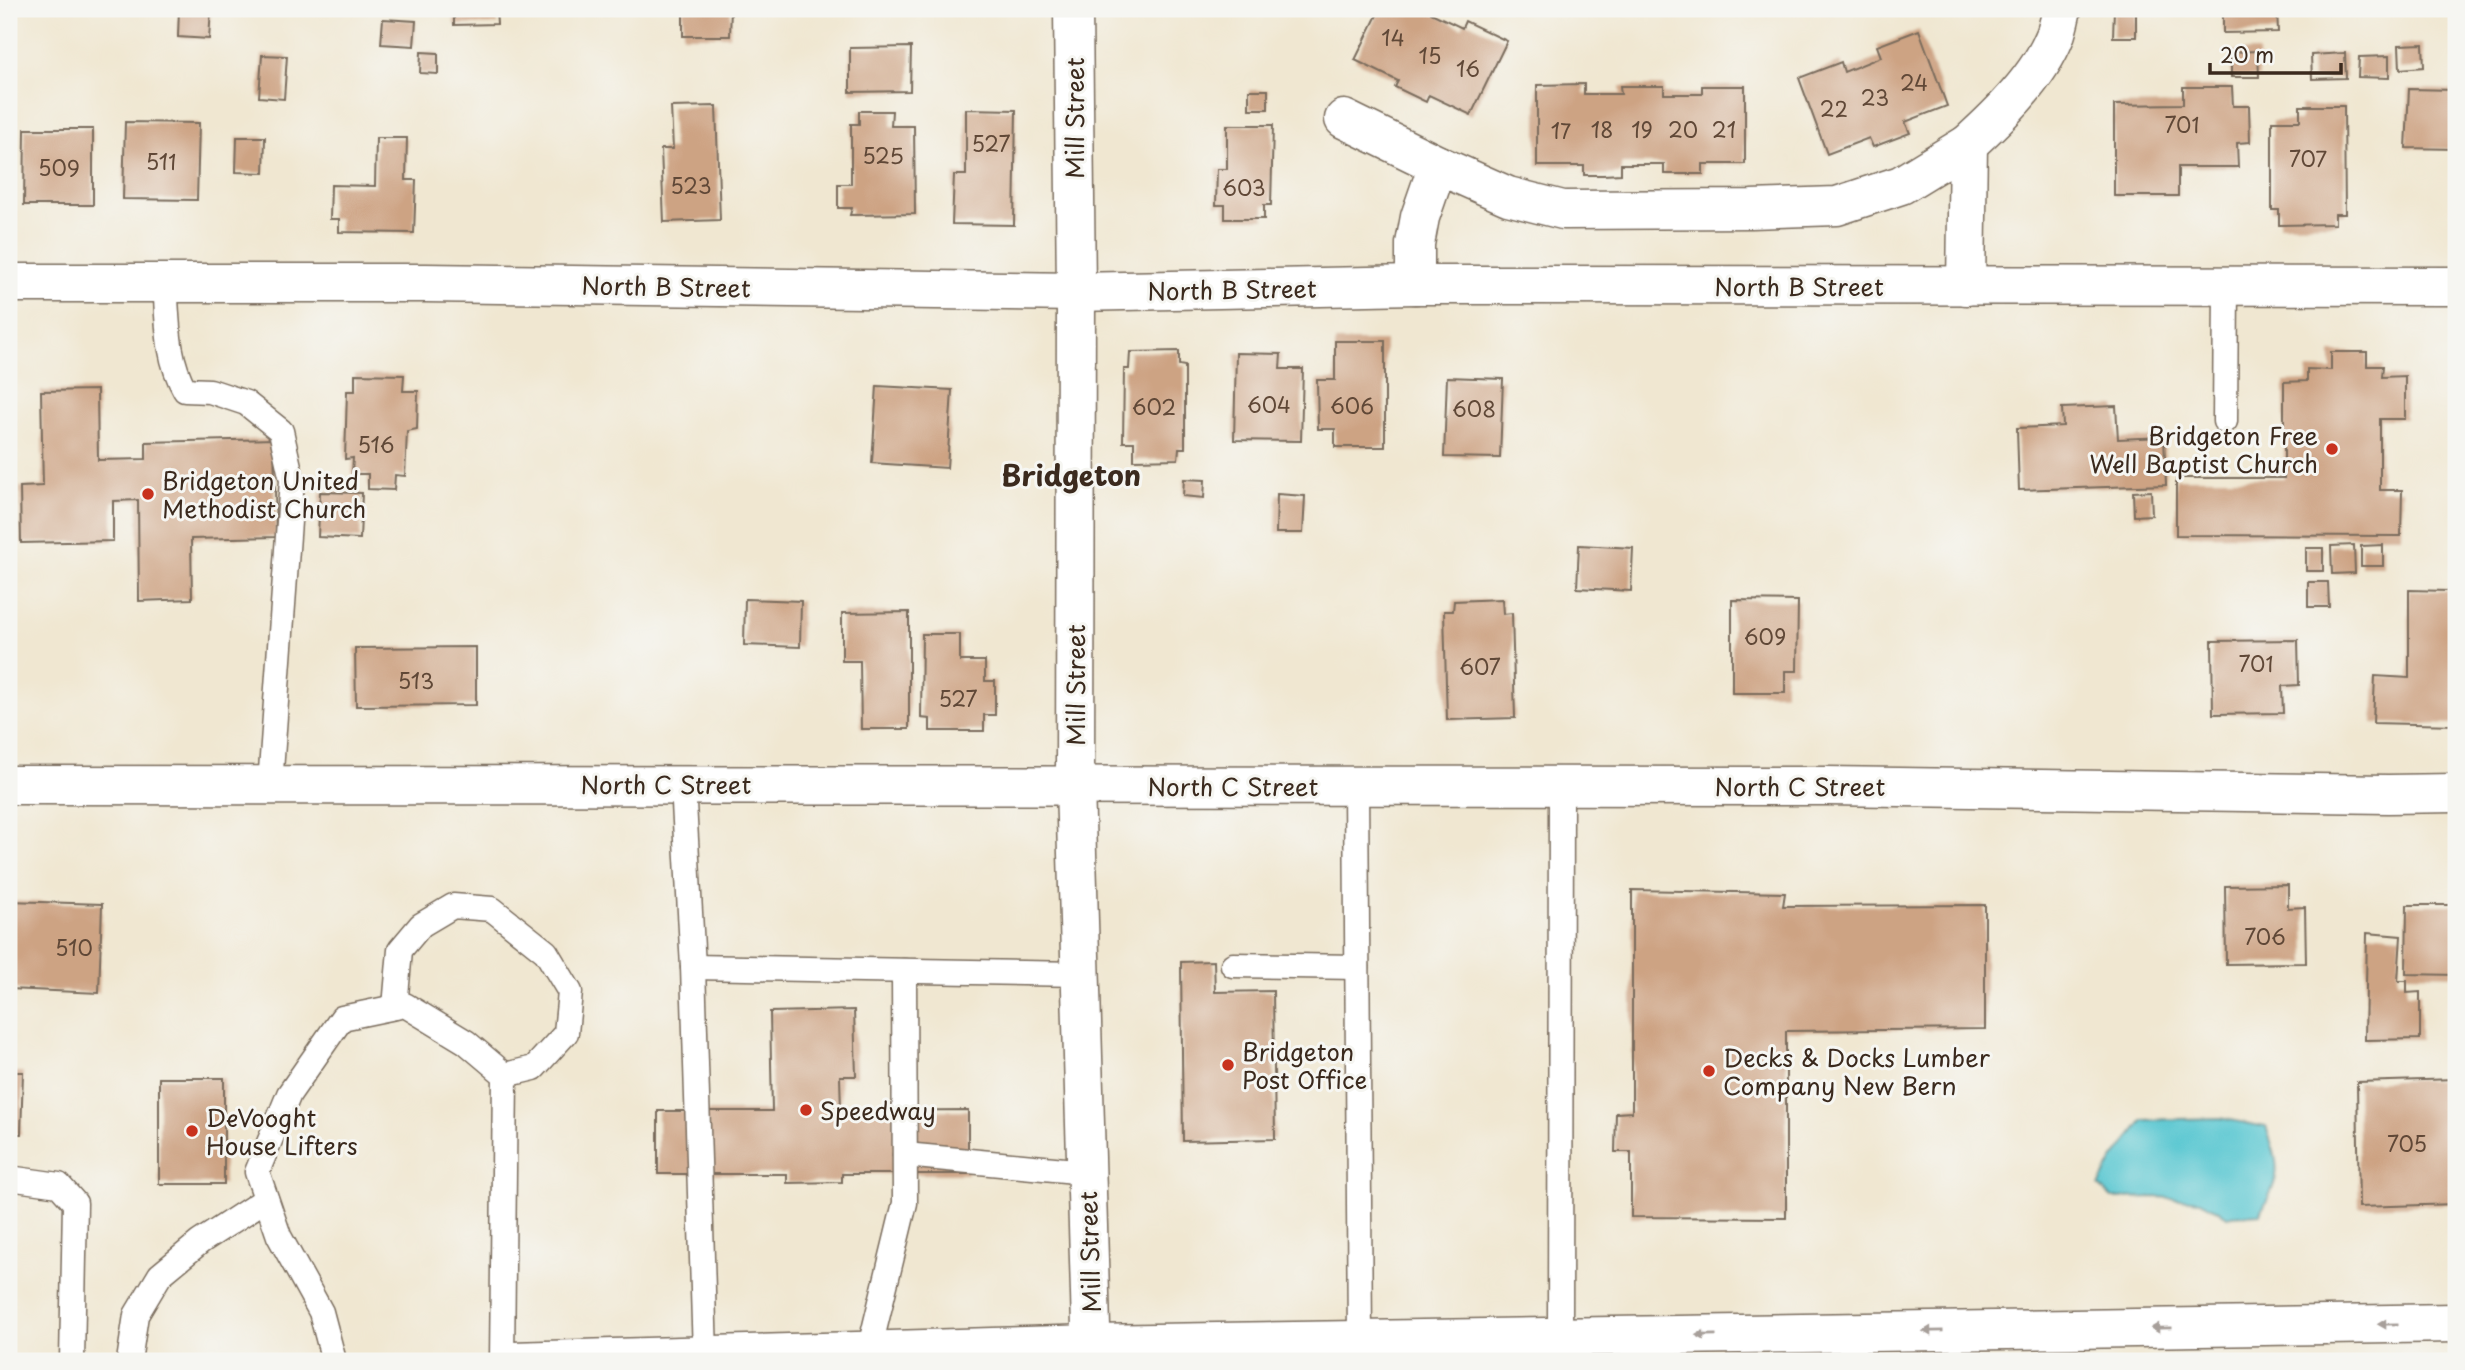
<svg xmlns="http://www.w3.org/2000/svg" width="2465" height="1370" font-family="'Playpen Sans',sans-serif">
  <style>
    .water { fill: #5bc8d2; stroke: #4b7978; stroke-width: 2 }
    .building { fill: #cda383 }
    .lines { fill: none; stroke-linecap: round; stroke-linejoin: round }
    .lane-casing { stroke: #7a6c5d; stroke-width: 27 }
    .street-casing { stroke: #7a6c5d; stroke-width: 41 }
    .highway-casing { stroke: #7a6c5d; stroke-width: 41 }
    .lane { stroke: #fff; stroke-width: 24 }
    .street { stroke: #fff; stroke-width: 38 }
    .highway { stroke: #fff; stroke-width: 38 }
    .oneway { fill: #a79f9a }
    .poi-dot { fill: #c8321e; stroke: #f6f6f2; stroke-width: 2.5 }
    .labels { text-anchor: middle; dominant-baseline: central; stroke-width: 6; stroke-linejoin: round; paint-order: stroke }
    .number-label { font-size: 21px; fill: #604837 }
    .street-label { font-size: 24px; fill: #3b2a1e; stroke: #f6f6f2 }
    .poi-label { font-size: 24px; fill: #3b2a1e; stroke: #f6f6f2; text-anchor: start }
    .quarter-label { font-size: 28px; font-weight: bold; fill: #3b2a1e; stroke: #f6f6f2 }
  </style>
  <rect width="100%" height="100%" fill="#f6f6f2"/>
  <filter id="ink" filterUnits="userSpaceOnUse"><feTurbulence type="fractalNoise" baseFrequency=".0143" numOctaves="2"/><feDisplacementMap in="SourceGraphic" scale="14" xChannelSelector="R" yChannelSelector="G"/><feConvolveMatrix kernelMatrix="1 2 1 2 8 2 1 2 1" color-interpolation-filters="sRGB"/></filter>
  <filter id="wash" filterUnits="userSpaceOnUse"><feTurbulence type="fractalNoise" baseFrequency=".00686" numOctaves="4" result="noise"/><feDisplacementMap in="SourceGraphic" scale="28" xChannelSelector="R" yChannelSelector="G"/><feGaussianBlur stdDeviation="1.57" result="paint"/><feColorMatrix in="noise" values="0 0 0 0 0 0 0 0 0 0 0 0 0 0 0 0 0 1.4 0 .05"/><feComposite in="paint" operator="in"/></filter>
  <g filter="url(#wash)">
    <rect width="100%" height="100%" fill="#f0e7d1"/>
    <!-- water -->
    <path class="water" d="M 2220,1118 L 2266,1127 C 2281,1170 2281,1174 2260,1214 L 2228,1216 L 2201,1201 L 2160,1197 L 2112,1198 L 2099,1186 L 2113,1160 L 2143,1120 Z"/>
    <g id="blocks">
      <!-- building -->
      <g class="building">
        <rect x="9" y="9" width="7" height="26"/>
        <path d="M 179,9 L 211,9 L 209,39 L 178,37 Z"/>
        <path d="M 454,9 L 496,9 L 497,24 L 454,25 Z"/>
        <path d="M 683,9 L 731,9 L 730,36 L 683,36 Z"/>
        <path d="M 1380,9 L 1433,9 L 1431,13 L 1462,28 L 1465,21 L 1507,41 L 1471,115 L 1429,95 L 1426,102 L 1395,87 L 1398,81 L 1355,60 Z"/>
        <path d="M 2114,9 L 2136,9 L 2136,37 L 2113,37 Z"/>
        <path d="M 2223,9 L 2277,9 L 2278,32 L 2223,33 Z"/>
        <path d="M 383,19 L 416,21 L 414,46 L 381,44 Z"/>
        <path d="M 1919,30 L 1947,106 L 1905,122 L 1910,133 L 1873,147 L 1869,138 L 1827,154 L 1799,78 L 1841,62 L 1844,72 L 1881,57 L 1877,46 Z"/>
        <path d="M 2423,44 L 2424,67 L 2400,69 L 2399,45 Z"/>
        <path d="M 911,47 L 910,91 L 850,92 L 850,48 Z"/>
        <path d="M 2258,51 L 2259,77 L 2231,77 L 2231,52 Z"/>
        <path d="M 421,52 L 438,53 L 438,74 L 420,73 Z"/>
        <path d="M 2345,53 L 2346,78 L 2312,79 L 2311,55 Z"/>
        <path d="M 262,55 L 287,56 L 284,99 L 259,97 Z"/>
        <path d="M 2389,56 L 2389,78 L 2358,77 L 2359,57 Z"/>
        <path d="M 1584,84 L 1584,94 L 1621,94 L 1620,86 L 1664,86 L 1664,94 L 1702,94 L 1702,86 L 1745,86 L 1745,164 L 1703,164 L 1703,174 L 1664,174 L 1664,164 L 1621,164 L 1621,174 L 1603,175 L 1584,175 L 1584,166 L 1537,166 L 1537,85 Z"/>
        <path d="M 2183,87 L 2232,87 L 2233,106 L 2249,106 L 2250,142 L 2237,143 L 2238,167 L 2178,167 L 2178,196 L 2114,196 L 2114,105 L 2183,104 Z"/>
        <path d="M 2409,89 L 2456,90 L 2456,149 L 2406,148 Z"/>
        <rect x="1249" y="90" width="19" height="19"/>
        <path d="M 716,106 L 720,220 L 664,222 L 661,149 L 673,149 L 671,107 Z"/>
        <path d="M 2300,106 L 2344,106 L 2345,214 L 2335,214 L 2335,224 L 2279,225 L 2279,210 L 2272,210 L 2272,121 L 2300,121 Z"/>
        <path d="M 966,109 L 1016,110 L 1014,225 L 952,224 L 954,175 L 966,175 Z"/>
        <path d="M 859,111 L 892,111 L 891,126 L 914,126 L 915,214 L 850,215 L 852,208 L 838,208 L 838,184 L 851,184 L 851,124 L 859,124 Z"/>
        <path d="M 125,122 L 199,123 L 197,200 L 123,199 Z"/>
        <path d="M 1227,125 L 1273,125 L 1271,205 L 1264,205 L 1264,219 L 1225,219 L 1225,205 L 1216,205 L 1217,169 L 1227,169 Z"/>
        <path d="M 25,129 L 93,129 L 93,205 L 24,205 Z"/>
        <path d="M 237,137 L 265,137 L 264,173 L 236,172 Z"/>
        <path d="M 376,138 L 407,138 L 406,180 L 416,180 L 414,233 L 339,232 L 339,219 L 330,219 L 331,185 L 375,186 Z"/>
        <path d="M 1335,341 L 1385,341 L 1385,447 L 1335,447 L 1335,429 L 1318,429 L 1317,380 L 1335,380 Z"/>
        <path d="M 1179,351 L 1179,365 L 1185,366 L 1185,448 L 1179,448 L 1178,459 L 1134,460 L 1134,442 L 1123,442 L 1124,369 L 1129,369 L 1130,352 Z"/>
        <path d="M 2331,352 L 2367,352 L 2367,366 L 2383,366 L 2382,377 L 2405,376 L 2405,419 L 2380,419 L 2380,490 L 2402,490 L 2401,536 L 2176,535 L 2176,478 L 2284,478 L 2284,382 L 2307,381 L 2307,369 L 2331,370 Z"/>
        <path d="M 1236,353 L 1281,354 L 1280,369 L 1303,369 L 1301,441 L 1234,440 Z"/>
        <path d="M 355,374 L 404,375 L 403,391 L 418,391 L 417,429 L 407,431 L 405,476 L 395,475 L 394,490 L 368,489 L 368,474 L 352,474 L 353,458 L 345,459 L 347,391 L 355,391 Z"/>
        <path d="M 1447,377 L 1503,379 L 1500,458 L 1444,457 Z"/>
        <path d="M 877,386 L 952,390 L 947,468 L 872,463 Z"/>
        <path d="M 97,390 L 98,460 L 146,459 L 146,442 L 274,439 L 276,537 L 191,539 L 192,599 L 139,601 L 138,500 L 113,501 L 113,541 L 21,543 L 20,487 L 43,486 L 41,391 Z"/>
        <path d="M 2116,406 L 2118,439 L 2164,437 L 2166,485 L 2019,490 L 2017,428 L 2063,426 L 2062,408 Z"/>
        <path d="M 1184,479 L 1205,480 L 1204,498 L 1183,496 Z"/>
        <path d="M 2151,491 L 2152,515 L 2134,516 L 2133,492 Z"/>
        <path d="M 320,492 L 362,493 L 360,539 L 318,537 Z"/>
        <path d="M 1277,494 L 1305,496 L 1303,533 L 1276,533 Z"/>
        <path d="M 1579,545 L 1633,548 L 1631,591 L 1577,588 Z"/>
        <path d="M 2354,545 L 2355,573 L 2332,574 L 2331,546 Z"/>
        <path d="M 2383,545 L 2383,566 L 2361,566 L 2361,546 Z"/>
        <rect x="2306" y="548" width="17" height="23"/>
        <path d="M 2308,582 L 2328,582 L 2329,607 L 2308,607 Z"/>
        <path d="M 2409,590 L 2448,591 L 2448,603 L 2456,603 L 2456,725 L 2373,723 L 2375,676 L 2409,678 Z"/>
        <path d="M 745,599 L 801,601 L 800,647 L 744,645 Z"/>
        <path d="M 1502,599 L 1503,614 L 1512,613 L 1515,718 L 1447,720 L 1444,611 L 1453,611 L 1454,601 Z"/>
        <path d="M 1732,600 L 1798,601 L 1797,671 L 1785,671 L 1785,693 L 1732,693 Z"/>
        <path d="M 909,612 L 909,729 L 861,729 L 860,661 L 842,661 L 842,613 Z"/>
        <path d="M 922,634 L 960,634 L 960,661 L 985,661 L 985,681 L 995,681 L 995,715 L 984,715 L 984,731 L 930,731 L 930,719 L 921,718 Z"/>
        <path d="M 2298,640 L 2299,685 L 2282,686 L 2283,713 L 2213,714 L 2212,641 Z"/>
        <path d="M 476,647 L 476,705 L 356,706 L 355,648 Z"/>
        <path d="M 2288,885 L 2288,908 L 2305,907 L 2306,963 L 2226,964 L 2225,886 Z"/>
        <path d="M 1632,890 L 1785,893 L 1783,906 L 1985,905 L 1985,1029 L 1786,1031 L 1786,1218 L 1631,1217 L 1631,1152 L 1615,1152 L 1616,1113 L 1632,1112 Z"/>
        <path d="M 9,901 L 102,904 L 99,993 L 9,989 Z"/>
        <path d="M 2407,905 L 2456,905 L 2456,975 L 2406,974 Z"/>
        <path d="M 2367,933 L 2401,936 L 2398,981 L 2407,981 L 2407,993 L 2420,992 L 2420,1039 L 2365,1040 Z"/>
        <path d="M 1214,961 L 1215,992 L 1273,991 L 1275,1139 L 1183,1141 L 1181,962 Z"/>
        <path d="M 854,1010 L 856,1076 L 840,1076 L 841,1111 L 968,1110 L 968,1174 L 842,1174 L 842,1182 L 787,1183 L 787,1174 L 658,1174 L 658,1111 L 772,1111 L 770,1012 Z"/>
        <path d="M 9,1072 L 23,1072 L 21,1134 L 9,1134 Z"/>
        <rect x="159" y="1078" width="65" height="106"/>
        <path d="M 2456,1079 L 2456,1204 L 2359,1207 L 2357,1082 Z"/>
      </g>
    </g>
  </g>
  <g filter="url(#ink)">
    <use href="#blocks" fill-opacity="0" stroke="#7a6c5d" stroke-width="2"/>
    <g class="lines">
      <defs>
        <g id="lane">
          <path d="M 165,283 C 168,320 166,357 185,390 L 210,391 L 246,403 L 281,431 L 292,480 L 270,785"/>
          <path d="M 2225,421 L 2226,286"/>
          <path d="M 683,785 L 693,967 L 705,1355"/>
          <path d="M 1356,786 L 1360,1340"/>
          <path d="M 1233,965 L 1357,967"/>
          <path d="M 693,967 L 1080,974"/>
          <path d="M 395,1007 L 400,950 L 421,925 L 453,906 L 492,909 L 546,952 L 570,992 L 566,1033 L 534,1068 L 505,1075"/>
          <path d="M 905,1155 L 1086,1172"/>
          <path d="M 9,1178 L 59,1185 L 75,1203 L 72,1361"/>
          <path d="M 1560,1337 L 1561,786"/>
          <path d="M 869,1351 L 905,1203 L 904,971"/>
          <path d="M 129,1361 L 136,1315 L 160,1275 L 200,1242 L 266,1199"/>
          <path d="M 334,1361 L 321,1312 L 279,1236 L 257,1172 L 289,1094 L 342,1018 L 405,1005 L 466,1042 L 505,1075 L 502,1361"/>
        </g>
        <g id="street">
          <path d="M 1073,9 L 1076,292 L 1075,786 L 1092,1361"/>
          <path d="M 1344,119 L 1438,165 L 1420,217 L 1415,244 L 1415,285"/>
          <path d="M 1968,144 C 2000,115 2039,77 2055,36 C 2058,28 2060,18 2062,9"/>
          <path d="M 1438,165 L 1508,196 L 1563,210 L 1751,209 L 1837,206 L 1901,185 L 1968,144 L 1966,286"/>
          <path d="M 9,283 L 426,283 L 1076,292 L 1415,285 L 2456,286"/>
          <path d="M 9,785 L 1827,786 L 2388,794 L 2456,793"/>
        </g>
        <path id="highway" d="M 512,1361 L 1092,1344 L 2456,1323"/>
      </defs>
      <!-- lane casing -->
      <use href="#lane" class="lane-casing"/>
      <!-- street casing -->
      <use href="#street" class="street-casing"/>
      <!-- highway casing -->
      <use href="#highway" class="highway-casing"/>
      <!-- lane -->
      <use href="#lane" class="lane"/>
      <!-- street -->
      <use href="#street" class="street"/>
      <!-- highway -->
      <use href="#highway" class="highway"/>
    </g>
    <!-- one-way arrows -->
    <defs><path id="oneway-solid" d="M-6-.8H1V-3.2L6.5 0L1 3.2V.8H-6Z" transform="scale(1.75)"/></defs>
    <g class="oneway">
      <use href="#oneway-solid" transform="translate(2388 1324) rotate(179)"/>
      <use href="#oneway-solid" transform="translate(2161 1328) rotate(179)"/>
      <use href="#oneway-solid" transform="translate(1933 1331) rotate(179)"/>
      <use href="#oneway-solid" transform="translate(1706 1335) rotate(179)"/>
    </g>
  </g>
  <!-- markers -->
  <g class="poi-dot">
    <circle cx="2332" cy="449" r="7"/>
    <circle cx="148" cy="494" r="7"/>
    <circle cx="1228" cy="1065" r="7"/>
    <circle cx="1709" cy="1071" r="7"/>
    <circle cx="806" cy="1110" r="7"/>
    <circle cx="192" cy="1131" r="7"/>
  </g>
  <g class="labels">
    <!-- number labels -->
    <g class="number-label">
      <text x="1393" y="37">14</text>
      <text x="1430" y="55">15</text>
      <text x="1468" y="68">16</text>
      <text x="1914" y="82">24</text>
      <text x="1875" y="97">23</text>
      <text x="1834" y="108">22</text>
      <text x="2182" y="124">701</text>
      <text x="1602" y="129">18</text>
      <text x="1642" y="129">19</text>
      <text x="1683" y="129">20</text>
      <text x="1724" y="129">21</text>
      <text x="1561" y="130">17</text>
      <text x="991" y="143">527</text>
      <text x="883" y="155">525</text>
      <text x="2308" y="158">707</text>
      <text x="161" y="161">511</text>
      <text x="59" y="167">509</text>
      <text x="691" y="185">523</text>
      <text x="1244" y="187">603</text>
      <text x="1269" y="404">604</text>
      <text x="1352" y="405">606</text>
      <text x="1154" y="406">602</text>
      <text x="1474" y="408">608</text>
      <text x="376" y="444">516</text>
      <text x="1765" y="636">609</text>
      <text x="2256" y="663">701</text>
      <text x="1480" y="666">607</text>
      <text x="416" y="680">513</text>
      <text x="958" y="698">527</text>
      <text x="2265" y="936">706</text>
      <text x="74" y="947">510</text>
      <text x="2407" y="1143">705</text>
    </g>
    <!-- street labels -->
    <g class="street-label">
      <text transform="translate(1074 118) rotate(-90)">Mill Street</text>
      <text transform="translate(666 286) rotate(1)">North B Street</text>
      <text x="1799" y="286">North B Street</text>
      <text transform="translate(1232 289) rotate(-1)">North B Street</text>
      <text transform="translate(1075 685) rotate(-90)">Mill Street</text>
      <text x="666" y="784">North C Street</text>
      <text x="1233" y="786">North C Street</text>
      <text x="1800" y="786">North C Street</text>
      <text transform="translate(1089 1252) rotate(-92)">Mill Street</text>
    </g>
    <!-- poi labels -->
    <g class="poi-label">
      <text x="2318" y="435" text-anchor="end">Bridgeton Free<tspan x="2318" dy="28">Well Baptist Church</tspan></text>
      <text x="162" y="480">Bridgeton United<tspan x="162" dy="28">Methodist Church</tspan></text>
      <text x="1242" y="1051">Bridgeton<tspan x="1242" dy="28">Post Office</tspan></text>
      <text x="1723" y="1057">Decks &amp; Docks Lumber<tspan x="1723" dy="28">Company New Bern</tspan></text>
      <text x="820" y="1110">Speedway</text>
      <text x="206" y="1117">DeVooght<tspan x="206" dy="28">House Lifters</tspan></text>
    </g>
    <!-- quarter labels -->
    <g class="quarter-label">
      <text x="1071" y="474">Bridgeton</text>
    </g>
  </g>
  <!-- margin -->
  <rect width="2465" height="1370" fill="none" stroke="#f6f6f2" stroke-width="35"/>
  <!-- scale -->
  <path d="M2210 63v10h131v-10" fill="none" stroke="#3b2a1e" stroke-width="3.5"/>
  <text x="2220" y="63" font-size="21" fill="#3b2a1e" stroke="#f6f6f2" stroke-width="5" paint-order="stroke">20 m</text>
</svg>
